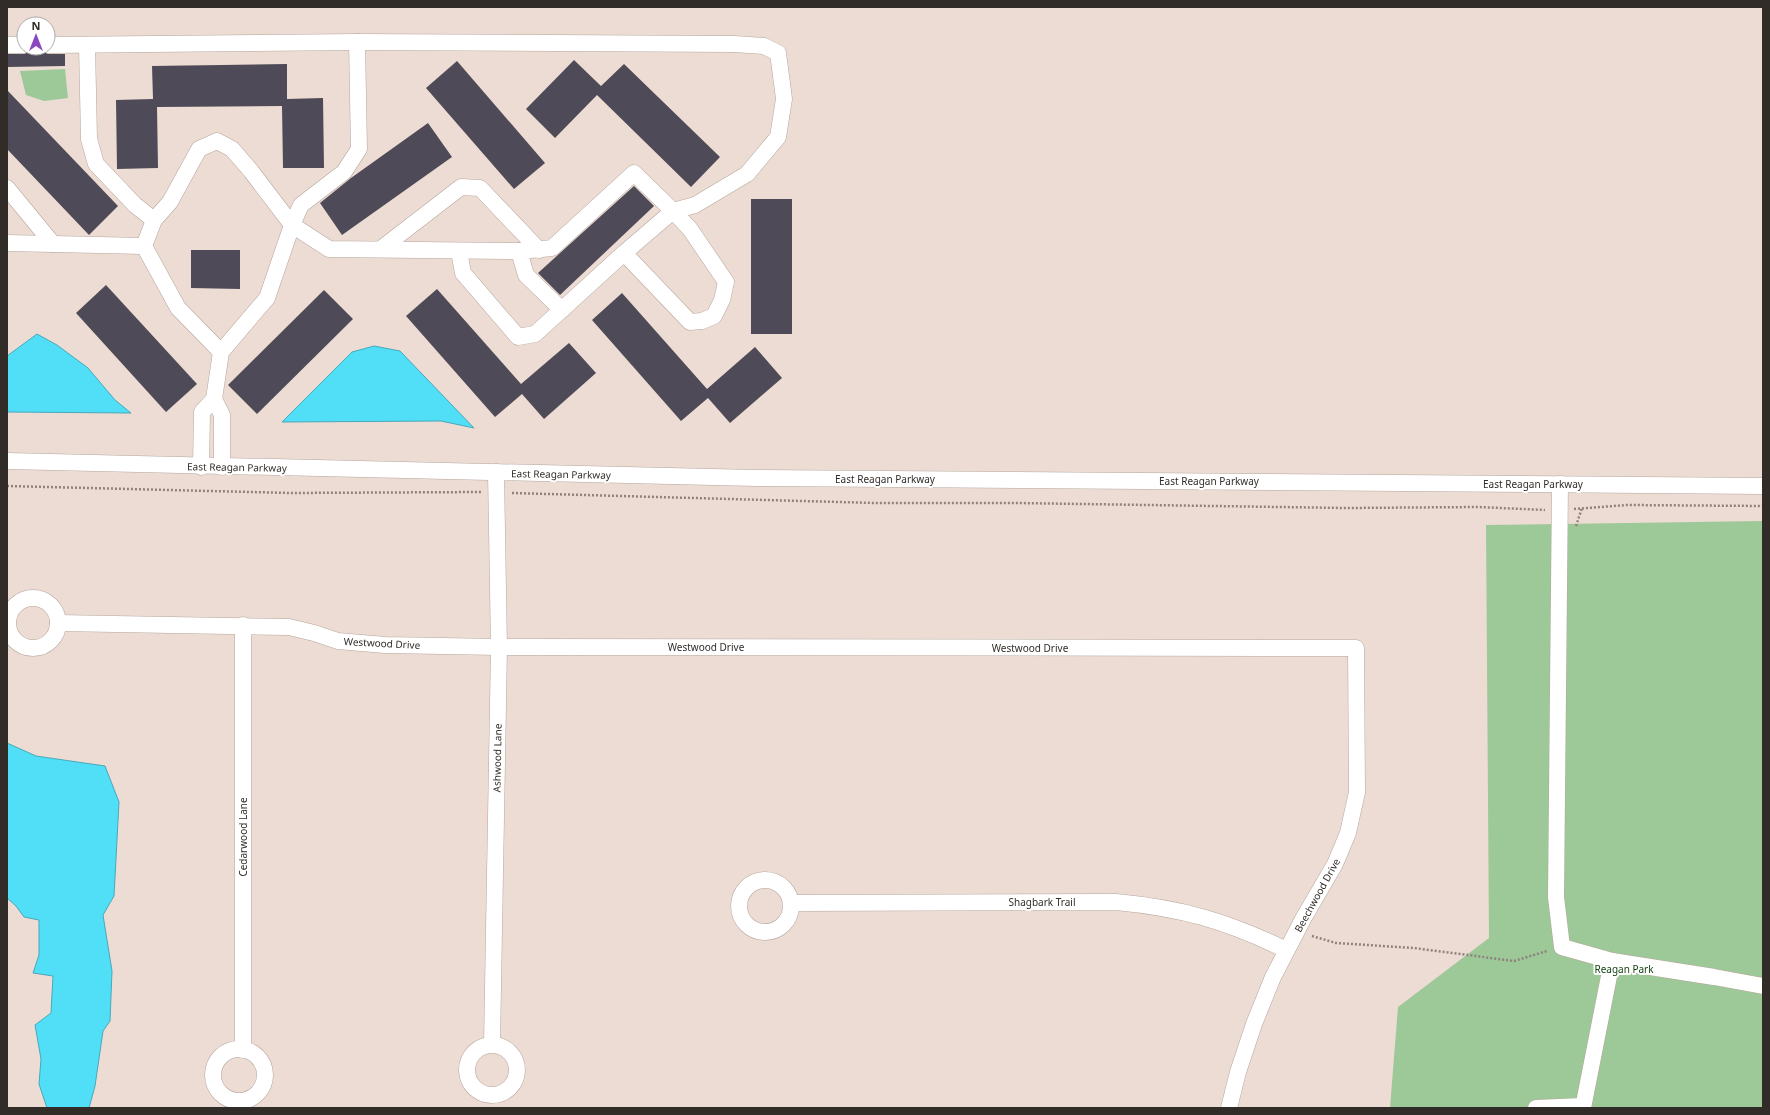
<svg xmlns="http://www.w3.org/2000/svg" width="1770" height="1115" font-family="'Noto Sans',sans-serif">
  <style>
    .green { fill: #9dc898 }
    .water { fill: #51def7; stroke: #48a9b9 }
    .building { fill: #4e4a57 }
    .lines { fill: none; stroke-linecap: round; stroke-linejoin: round }
    .minor-casing { stroke: #b6a69d; stroke-width: 17 }
    .path { stroke: #8e837c; stroke-width: 2.5; stroke-dasharray: 2 2; stroke-linecap: butt }
    .minor { stroke: #fff; stroke-width: 16 }
    .labels { text-anchor: middle; dominant-baseline: central; stroke-width: 4; stroke-linejoin: round; paint-order: stroke }
    .street-label { font-size: 10px; fill: #322c28; stroke: #fff }
    .park-label { font-size: 10px; fill: #103f0e; stroke: #fff }
  </style>
  <rect width="100%" height="100%" fill="#eddcd3"/>
  <!-- green -->
  <g class="green">
    <path d="M 65,69 L 68,98 L 44,101 L 26,95 L 20,71 Z"/>
    <path d="M 1763,521 L 1763,1108 L 1390,1108 L 1398,1007 L 1489,938 L 1486,525 Z"/>
  </g>
  <!-- water -->
  <g class="water">
    <path d="M 37,334 L 57,345 L 88,368 L 115,400 L 131,413 L 7,412 L 7,356 Z"/>
    <path d="M 374,346 L 400,351 L 474,428 L 441,421 L 282,422 L 352,352 Z"/>
    <path d="M 7,743 L 36,756 L 105,766 L 119,802 L 114,896 L 103,915 L 112,971 L 110,1021 L 103,1031 L 95,1086 L 89,1108 L 47,1108 L 39,1084 L 41,1059 L 35,1025 L 51,1013 L 53,976 L 33,973 L 39,955 L 39,920 L 24,917 L 16,906 L 7,898 Z"/>
  </g>
  <!-- building -->
  <g class="building">
    <path d="M 40,50 L 48,54 L 65,54 L 65,66 L 7,67 L 7,54 L 24,54 L 31,51 Z"/>
    <path d="M 574,60 L 601,86 L 624,64 L 720,157 L 691,187 L 597,95 L 555,138 L 526,109 Z"/>
    <path d="M 457,61 L 545,163 L 514,189 L 426,88 Z"/>
    <path d="M 287,64 L 287,99 L 323,98 L 324,168 L 283,168 L 282,106 L 157,107 L 158,168 L 117,169 L 116,100 L 153,99 L 152,66 Z"/>
    <path d="M 7,90 L 118,206 L 89,235 L 7,149 Z"/>
    <path d="M 428,123 L 452,157 L 342,235 L 320,203 L 351,178 Z"/>
    <path d="M 634,186 L 654,206 L 560,295 L 538,273 Z"/>
    <rect x="751" y="199" width="41" height="135"/>
    <path d="M 191,250 L 240,250 L 240,289 L 191,288 Z"/>
    <path d="M 106,285 L 197,384 L 166,412 L 76,313 Z"/>
    <path d="M 437,289 L 521,384 L 569,343 L 596,373 L 544,419 L 522,394 L 495,417 L 406,316 Z"/>
    <path d="M 324,290 L 353,319 L 257,414 L 228,385 Z"/>
    <path d="M 622,293 L 707,389 L 755,347 L 782,378 L 730,423 L 708,398 L 681,421 L 592,320 Z"/>
  </g>
  <g class="lines">
    <defs>
      <g id="minor">
        <path d="M 7,45 L 24,45"/>
        <path d="M 48,45 L 357,42 L 734,44 L 764,46 L 778,53 L 784,99 L 778,137 L 747,174 L 695,205 L 673,211 L 634,173 L 552,248 L 519,251 L 526,275 L 562,310"/>
        <path d="M 87,45 L 89,139 L 96,164 L 135,205 L 154,220 L 144,246 L 178,308 L 221,352"/>
        <path d="M 7,188 L 53,244 L 7,243"/>
        <path d="M 154,220 L 170,202 L 199,149 L 217,141 L 232,149 L 251,171 L 292,225 L 301,205 L 344,172 L 359,149 L 357,42"/>
        <path d="M 53,244 L 144,246"/>
        <path d="M 382,248 L 461,187 L 480,188 L 539,250"/>
        <path d="M 459,251 L 463,273 L 518,337 L 535,334 L 624,253 L 690,322 L 702,321 L 714,316 L 722,300 L 726,282 L 690,229 L 673,211 L 624,253"/>
        <path d="M 214,399 L 222,415 L 222,467"/>
        <path d="M 7,461 L 756,478 L 1763,486"/>
        <path d="M 201,467 L 202,412 L 214,399 L 221,352 L 267,298 L 292,225 L 329,249 L 519,251"/>
        <path d="M 1560,484 L 1556,897 L 1562,947 L 1612,961 L 1583,1108"/>
        <circle cx="33" cy="623" r="25"/>
        <path d="M 58,623 L 289,627 L 314,633 L 338,641 L 385,645 L 499,647 L 1356,648 L 1357,792 L 1348,833 L 1335,864 L 1303,919 L 1273,977 L 1254,1024 L 1238,1072 L 1229,1108"/>
        <circle cx="765" cy="906" r="26"/>
        <path d="M 791,903 L 1116,902 C 1181,908 1227,921 1286,950"/>
        <path d="M 1612,961 L 1714,977 L 1763,986"/>
        <path d="M 492,1044 L 499,647 L 496,472"/>
        <circle cx="492" cy="1070" r="25"/>
        <circle cx="239" cy="1075" r="26"/>
        <path d="M 243,1050 L 243,625"/>
        <path d="M 1536,1108 L 1583,1106"/>
      </g>
    </defs>
    <!-- minor casing -->
    <use href="#minor" class="minor-casing"/>
    <!-- path -->
    <g class="path">
      <path d="M 7,486 L 291,493 L 481,492"/>
      <path d="M 512,493 L 875,503 L 1016,503 L 1346,508 L 1479,507 L 1545,510"/>
      <path d="M 1574,509 L 1627,505 L 1763,506"/>
      <path d="M 1576,526 L 1582,508"/>
      <path d="M 1312,936 L 1336,943 L 1414,948 L 1514,961 L 1547,951"/>
    </g>
    <!-- minor -->
    <use href="#minor" class="minor"/>
  </g>
  <g class="labels">
    <!-- street labels -->
    <g class="street-label">
      <text transform="translate(237 467) rotate(1)">East Reagan Parkway</text>
      <text transform="translate(561 474) rotate(1)">East Reagan Parkway</text>
      <text x="885" y="479">East Reagan Parkway</text>
      <text x="1209" y="481">East Reagan Parkway</text>
      <text x="1533" y="484">East Reagan Parkway</text>
      <text transform="translate(382 643) rotate(3)">Westwood Drive</text>
      <text x="706" y="647">Westwood Drive</text>
      <text x="1030" y="648">Westwood Drive</text>
      <text transform="translate(497 758) rotate(-89)">Ashwood Lane</text>
      <text transform="translate(243 837) rotate(-90)">Cedarwood Lane</text>
      <text transform="translate(1317 895) rotate(-61)">Beechwood Drive</text>
      <text x="1042" y="902">Shagbark Trail</text>
    </g>
    <!-- park labels -->
    <g class="park-label">
      <text x="1624" y="969">Reagan Park</text>
    </g>
  </g>
  <!-- border -->
  <rect width="1770" height="1115" fill="none" stroke="#322c28" stroke-width="16"/>
  <!-- north arrow -->
  <g transform="translate(36 36)"><circle r="19" fill="#ffffff" stroke="#adaba9"/>
  <path d="M0-3L7 15L0 10L-7 15Z" fill="#8948bd"/>
  <text y="-6" font-size="11" font-weight="bold" text-anchor="middle" fill="#322c28">N</text>
  </g>
</svg>
